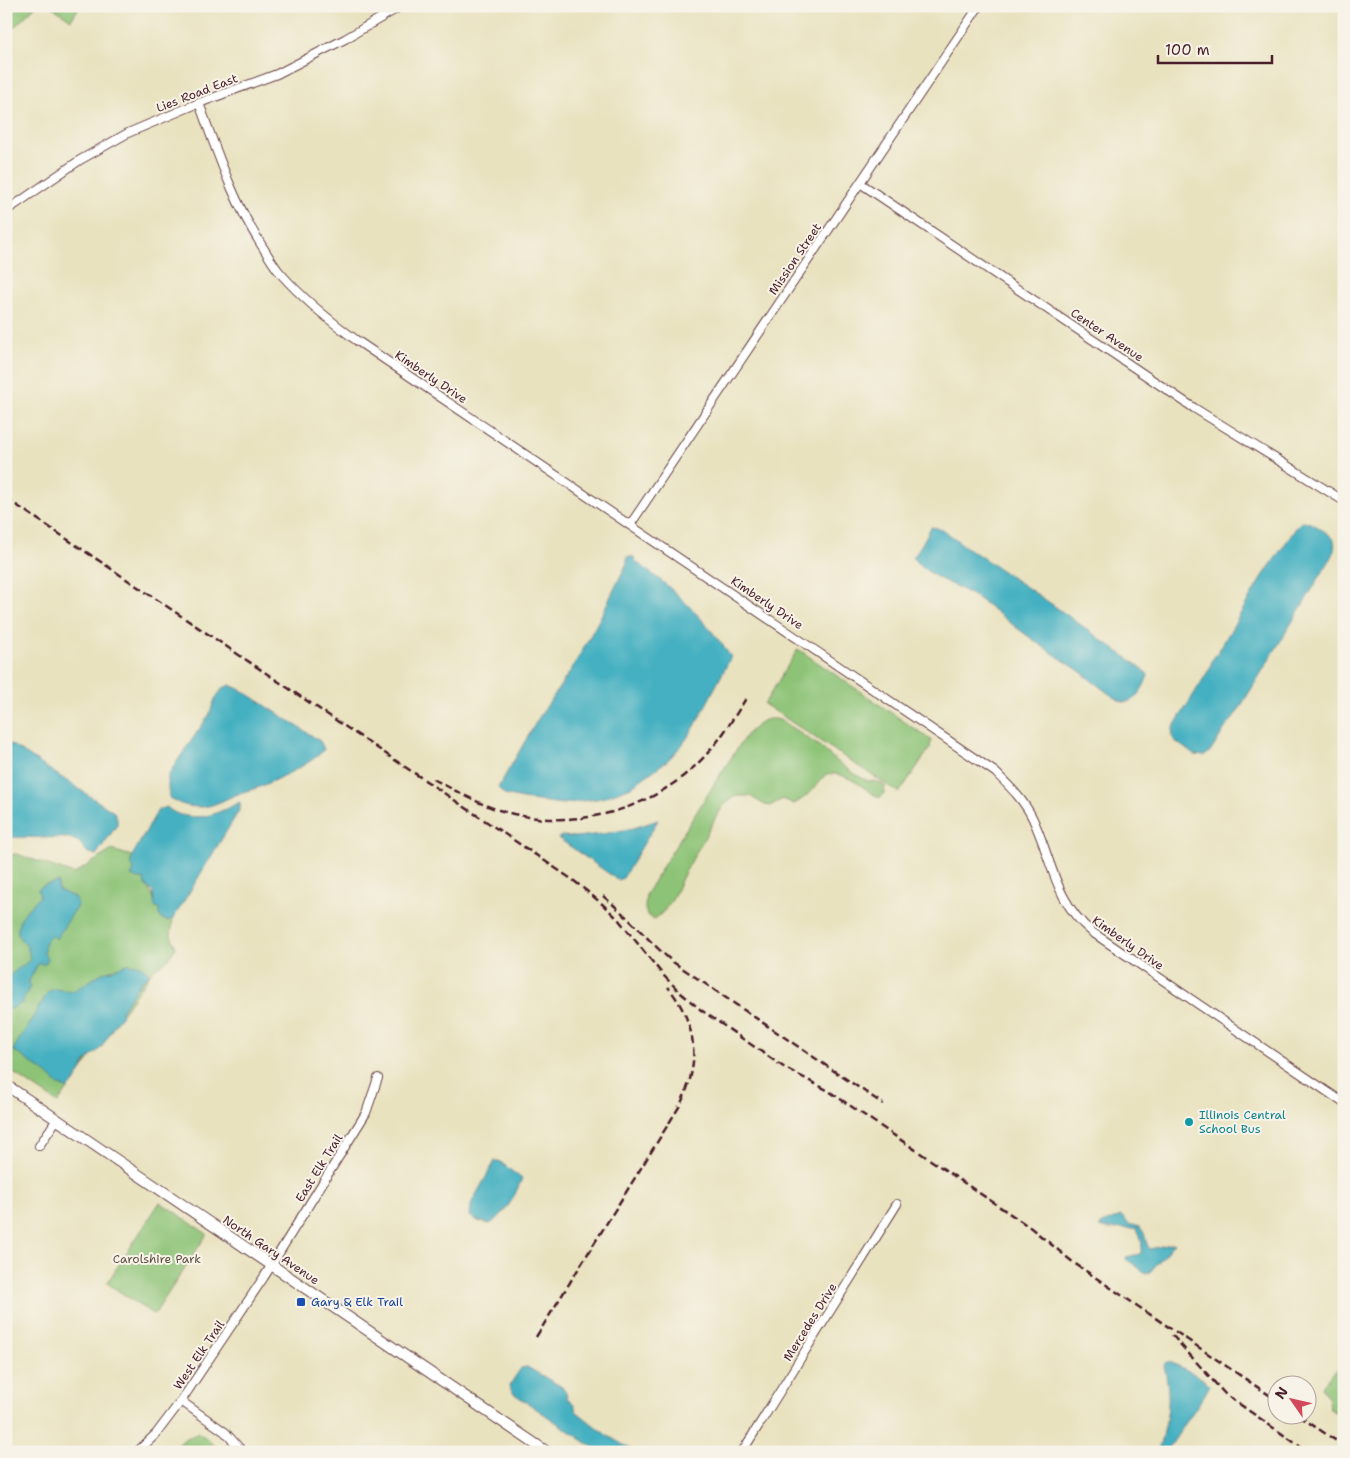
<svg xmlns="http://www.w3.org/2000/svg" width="1350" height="1458" font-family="'Shantell Sans',sans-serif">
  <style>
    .green { fill: #8cc376; stroke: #6b7150 }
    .water { fill: #44b0c1; stroke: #476876 }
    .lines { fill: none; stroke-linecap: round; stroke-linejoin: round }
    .street-casing { stroke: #623c41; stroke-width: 10 }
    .secondary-casing { stroke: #623c41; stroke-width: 12 }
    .street { stroke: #fff; stroke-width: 8 }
    .secondary { stroke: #fff; stroke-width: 10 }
    .rail { stroke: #4a1f2b; stroke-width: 2.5; stroke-dasharray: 8 4; stroke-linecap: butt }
    .culture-dot { fill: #0f9aa8; stroke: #f7f3e8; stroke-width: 2 }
    .transit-dot { fill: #1a4fb4; stroke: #f7f3e8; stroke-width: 2 }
    .labels { text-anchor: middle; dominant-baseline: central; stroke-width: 4; stroke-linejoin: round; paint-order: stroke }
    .street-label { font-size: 12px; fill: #4a1f2b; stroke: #f7f3e8 }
    .culture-label { font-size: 12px; fill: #0d838f; stroke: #f7f3e8; text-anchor: start }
    .park-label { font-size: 12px; fill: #5e5042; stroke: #f7f3e8 }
    .transit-label { font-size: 12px; fill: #164399; stroke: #f7f3e8; text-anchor: start }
  </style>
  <rect width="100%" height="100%" fill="#f7f3e8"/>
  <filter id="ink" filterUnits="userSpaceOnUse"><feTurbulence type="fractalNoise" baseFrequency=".02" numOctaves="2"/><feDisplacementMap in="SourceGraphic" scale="10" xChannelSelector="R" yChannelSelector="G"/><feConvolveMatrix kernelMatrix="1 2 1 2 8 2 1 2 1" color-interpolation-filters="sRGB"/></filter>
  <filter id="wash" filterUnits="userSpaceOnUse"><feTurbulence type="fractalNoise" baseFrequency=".0096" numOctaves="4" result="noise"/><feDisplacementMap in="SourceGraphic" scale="20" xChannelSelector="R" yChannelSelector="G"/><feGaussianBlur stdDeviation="1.12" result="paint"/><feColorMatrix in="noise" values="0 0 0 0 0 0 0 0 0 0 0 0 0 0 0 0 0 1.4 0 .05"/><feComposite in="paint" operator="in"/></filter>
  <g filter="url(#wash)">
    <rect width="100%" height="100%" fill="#e9e2bf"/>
    <!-- green -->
    <g class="green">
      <path d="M 6,6 L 36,6 L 6,35 Z"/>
      <path d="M 51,6 L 80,6 L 71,20 Z"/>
      <path d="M 798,649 L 931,740 L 930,748 L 899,793 L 764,704 Z"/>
      <path d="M 769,719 L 776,719 L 782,721 L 822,748 C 829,756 856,776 866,780 C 874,783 875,779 885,786 L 884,794 L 879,798 C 863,788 846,771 826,774 C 816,785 808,797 794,804 L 783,799 L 777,802 L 770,806 L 765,805 L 750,796 L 736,796 L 724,805 L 716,817 L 682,878 L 672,900 L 663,912 L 655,919 L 647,915 L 645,909 L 646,894 L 663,866 L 714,784 L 746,735 L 762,721 Z"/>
      <path d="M 112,850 L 132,856 L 155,901 L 173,919 L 171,935 L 176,948 L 167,960 L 153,970 L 58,1103 L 6,1068 L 6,855 L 17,854 L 74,874 Z"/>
      <path d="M 160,1202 L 207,1234 L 154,1315 L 107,1283 Z"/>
      <path d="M 1344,1363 L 1344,1418 L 1330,1409 L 1329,1399 L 1321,1387 L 1323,1383 Z"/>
      <path d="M 197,1432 L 208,1439 L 221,1452 L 174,1452 C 177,1447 181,1441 186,1438 C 191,1436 193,1437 197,1432 Z"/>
    </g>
    <!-- water -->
    <g class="water">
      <path d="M 1303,521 C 1310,522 1315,525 1321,529 C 1334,538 1337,538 1333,555 L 1233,719 C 1221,729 1218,746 1205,756 L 1194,755 L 1174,740 L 1172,736 L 1173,728 L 1210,668 L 1212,660 L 1218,652 L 1259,582 L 1298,525 Z"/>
      <path d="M 931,527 C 947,528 960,545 974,552 L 1050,603 L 1144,670 L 1148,675 C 1145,685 1136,703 1124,702 C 1116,701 1085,675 1077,669 C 1056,656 1036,642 1017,628 C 1003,618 989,605 974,596 C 953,584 929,577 913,558 L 922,544 Z"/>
      <path d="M 627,557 L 634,557 L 636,562 C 674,588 705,619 731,657 L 695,726 L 683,744 L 668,760 L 631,787 L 602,798 L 563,804 L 522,799 L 505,795 L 498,788 L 538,719 L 573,667 L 600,618 L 627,563 Z"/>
      <path d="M 230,685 L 245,692 L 320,741 L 324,749 C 316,762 273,781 257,788 C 251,790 244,791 238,794 C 227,798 215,806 202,807 C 189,807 179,805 169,797 L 168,788 L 168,776 L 178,760 L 209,715 L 215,699 L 223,688 Z"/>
      <path d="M 6,741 L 114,812 L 117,818 L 117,825 L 96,855 L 87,852 L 79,842 L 70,838 L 6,837 Z"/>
      <path d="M 240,802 L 240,809 L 173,919 L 167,921 L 162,919 L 159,915 L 159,908 L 155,907 L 153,892 L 145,885 L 144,879 L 138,879 L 131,876 L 134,870 L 131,863 L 132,856 L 158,810 L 167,807 C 175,817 198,819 210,815 C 220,812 230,807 240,802 Z"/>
      <path d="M 658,820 L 623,878 L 618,880 L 558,838 L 562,836 L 575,837 L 603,834 L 634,828 Z"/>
      <path d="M 58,882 L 58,890 L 76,898 L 78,905 L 56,939 L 52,935 L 45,942 L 44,953 L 48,959 L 45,964 L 38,964 L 29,981 L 30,986 L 22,1003 L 11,1009 L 6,1008 L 6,975 L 10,975 L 30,960 C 29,956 29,949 26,945 C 25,943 22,942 21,940 C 10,923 30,907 40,896 L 38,889 L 45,885 Z"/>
      <path d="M 128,964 L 140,965 L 150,974 L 142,980 L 121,1011 L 122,1016 L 118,1019 L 101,1048 L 86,1061 L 75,1081 L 68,1089 L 59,1085 L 47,1074 L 13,1050 L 48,992 L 53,989 L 74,991 L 102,973 Z"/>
      <path d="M 495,1161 L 499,1161 L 522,1179 C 514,1196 507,1214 490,1224 L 478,1221 L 470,1216 L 471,1205 L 473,1200 Z"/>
      <path d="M 1120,1216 L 1125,1219 L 1128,1224 C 1131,1225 1136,1225 1139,1227 C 1147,1232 1144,1243 1150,1249 L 1174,1243 L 1150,1272 L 1146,1273 L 1126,1259 L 1126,1257 L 1140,1254 C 1144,1246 1141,1235 1136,1228 L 1109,1229 L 1099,1227 L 1101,1225 Z"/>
      <path d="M 1166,1362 L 1170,1362 C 1183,1369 1199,1374 1210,1385 L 1205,1394 L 1169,1448 L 1166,1452 L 1157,1452 C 1168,1424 1172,1395 1164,1366 Z"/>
      <path d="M 527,1367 L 562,1387 L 566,1393 L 567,1398 L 574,1404 L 576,1411 L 605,1434 L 635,1452 L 600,1452 L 513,1393 L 509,1386 L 521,1368 Z"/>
    </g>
  </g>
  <g filter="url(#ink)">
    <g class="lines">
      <defs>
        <g id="street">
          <path d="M 199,103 C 217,152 233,201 262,246 C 268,255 274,266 281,274 C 303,299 329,320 356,340 L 995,772 C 1009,786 1023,799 1032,817 C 1052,858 1054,901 1092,932 L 1344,1103"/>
          <path d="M 860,183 L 1194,408 L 1344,501"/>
          <path d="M 6,211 L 80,160 L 128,133 L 199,103 L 277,74 L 345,39 L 401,6"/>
          <path d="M 630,525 L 979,6"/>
          <path d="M 39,1146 L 57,1119"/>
          <path d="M 181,1401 L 225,1432 L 243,1452"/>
          <path d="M 137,1452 L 156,1434 L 181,1401 L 264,1277 L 366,1113 L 378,1078"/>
          <path d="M 742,1452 L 897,1204"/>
        </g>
        <path id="secondary" d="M 6,1085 L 547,1452"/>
      </defs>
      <!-- street casing -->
      <use href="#street" class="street-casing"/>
      <!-- secondary casing -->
      <use href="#secondary" class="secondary-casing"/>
      <!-- street -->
      <use href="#street" class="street"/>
      <!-- secondary -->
      <use href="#secondary" class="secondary"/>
      <!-- rail -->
      <g class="rail">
        <path d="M 6,498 L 573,880 L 600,902 L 618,919 L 663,975 L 682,994 L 701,1010 L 785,1068 L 827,1090 L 1031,1228 L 1074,1263 L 1278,1401"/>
        <path d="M 433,779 C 455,790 476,803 499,810 C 572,833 653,812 705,756 C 722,738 734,717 747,697"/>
        <path d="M 603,896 C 628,916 648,941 673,962 L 883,1104"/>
        <path d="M 1172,1335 L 1225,1394 L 1308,1452"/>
        <path d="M 536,1337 L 679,1107 C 701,1065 698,1025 668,987"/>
        <path d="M 1299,1416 L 1344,1446"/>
      </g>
    </g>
  </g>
  <!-- markers -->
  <circle class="culture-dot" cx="1189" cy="1122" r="5"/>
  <rect class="transit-dot" x="296" y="1297" width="10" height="10" rx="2.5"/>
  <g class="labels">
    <!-- street labels -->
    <g class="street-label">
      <text transform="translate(197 93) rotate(-21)">Lies Road East</text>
      <text transform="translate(795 259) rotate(-56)">Mission Street</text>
      <text transform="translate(1107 335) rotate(34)">Center Avenue</text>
      <text transform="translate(431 377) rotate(34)">Kimberly Drive</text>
      <text transform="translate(767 603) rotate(34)">Kimberly Drive</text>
      <text transform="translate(1128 943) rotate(35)">Kimberly Drive</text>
      <text transform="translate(319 1168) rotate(-58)">East Elk Trail</text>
      <text transform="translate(271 1250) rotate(34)">North Gary Avenue</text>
      <text transform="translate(810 1322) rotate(-58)">Mercedes Drive</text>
      <text transform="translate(199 1355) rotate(-56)">West Elk Trail</text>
    </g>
    <!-- culture labels -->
    <g class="culture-label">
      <text x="1199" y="1115">Illinois Central<tspan x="1199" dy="14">School Bus</tspan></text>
    </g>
    <!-- park labels -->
    <g class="park-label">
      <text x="157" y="1259">Carolshire Park</text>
    </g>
    <!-- transit labels -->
    <g class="transit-label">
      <text x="311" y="1302">Gary &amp; Elk Trail</text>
    </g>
  </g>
  <!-- margin -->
  <rect width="1350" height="1458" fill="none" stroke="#f7f3e8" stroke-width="25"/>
  <!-- north arrow -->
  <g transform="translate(1292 1400) rotate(304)"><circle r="24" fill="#f7f3e8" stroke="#b29e9c"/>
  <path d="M0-4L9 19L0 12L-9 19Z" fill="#d1495b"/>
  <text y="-8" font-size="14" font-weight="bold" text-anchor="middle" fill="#4a1f2b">N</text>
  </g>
  <!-- scale -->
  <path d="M1158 55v8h114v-8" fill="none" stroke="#4a1f2b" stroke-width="2.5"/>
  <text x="1165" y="55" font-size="15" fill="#4a1f2b" stroke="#f7f3e8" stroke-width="4" paint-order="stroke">100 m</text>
</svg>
